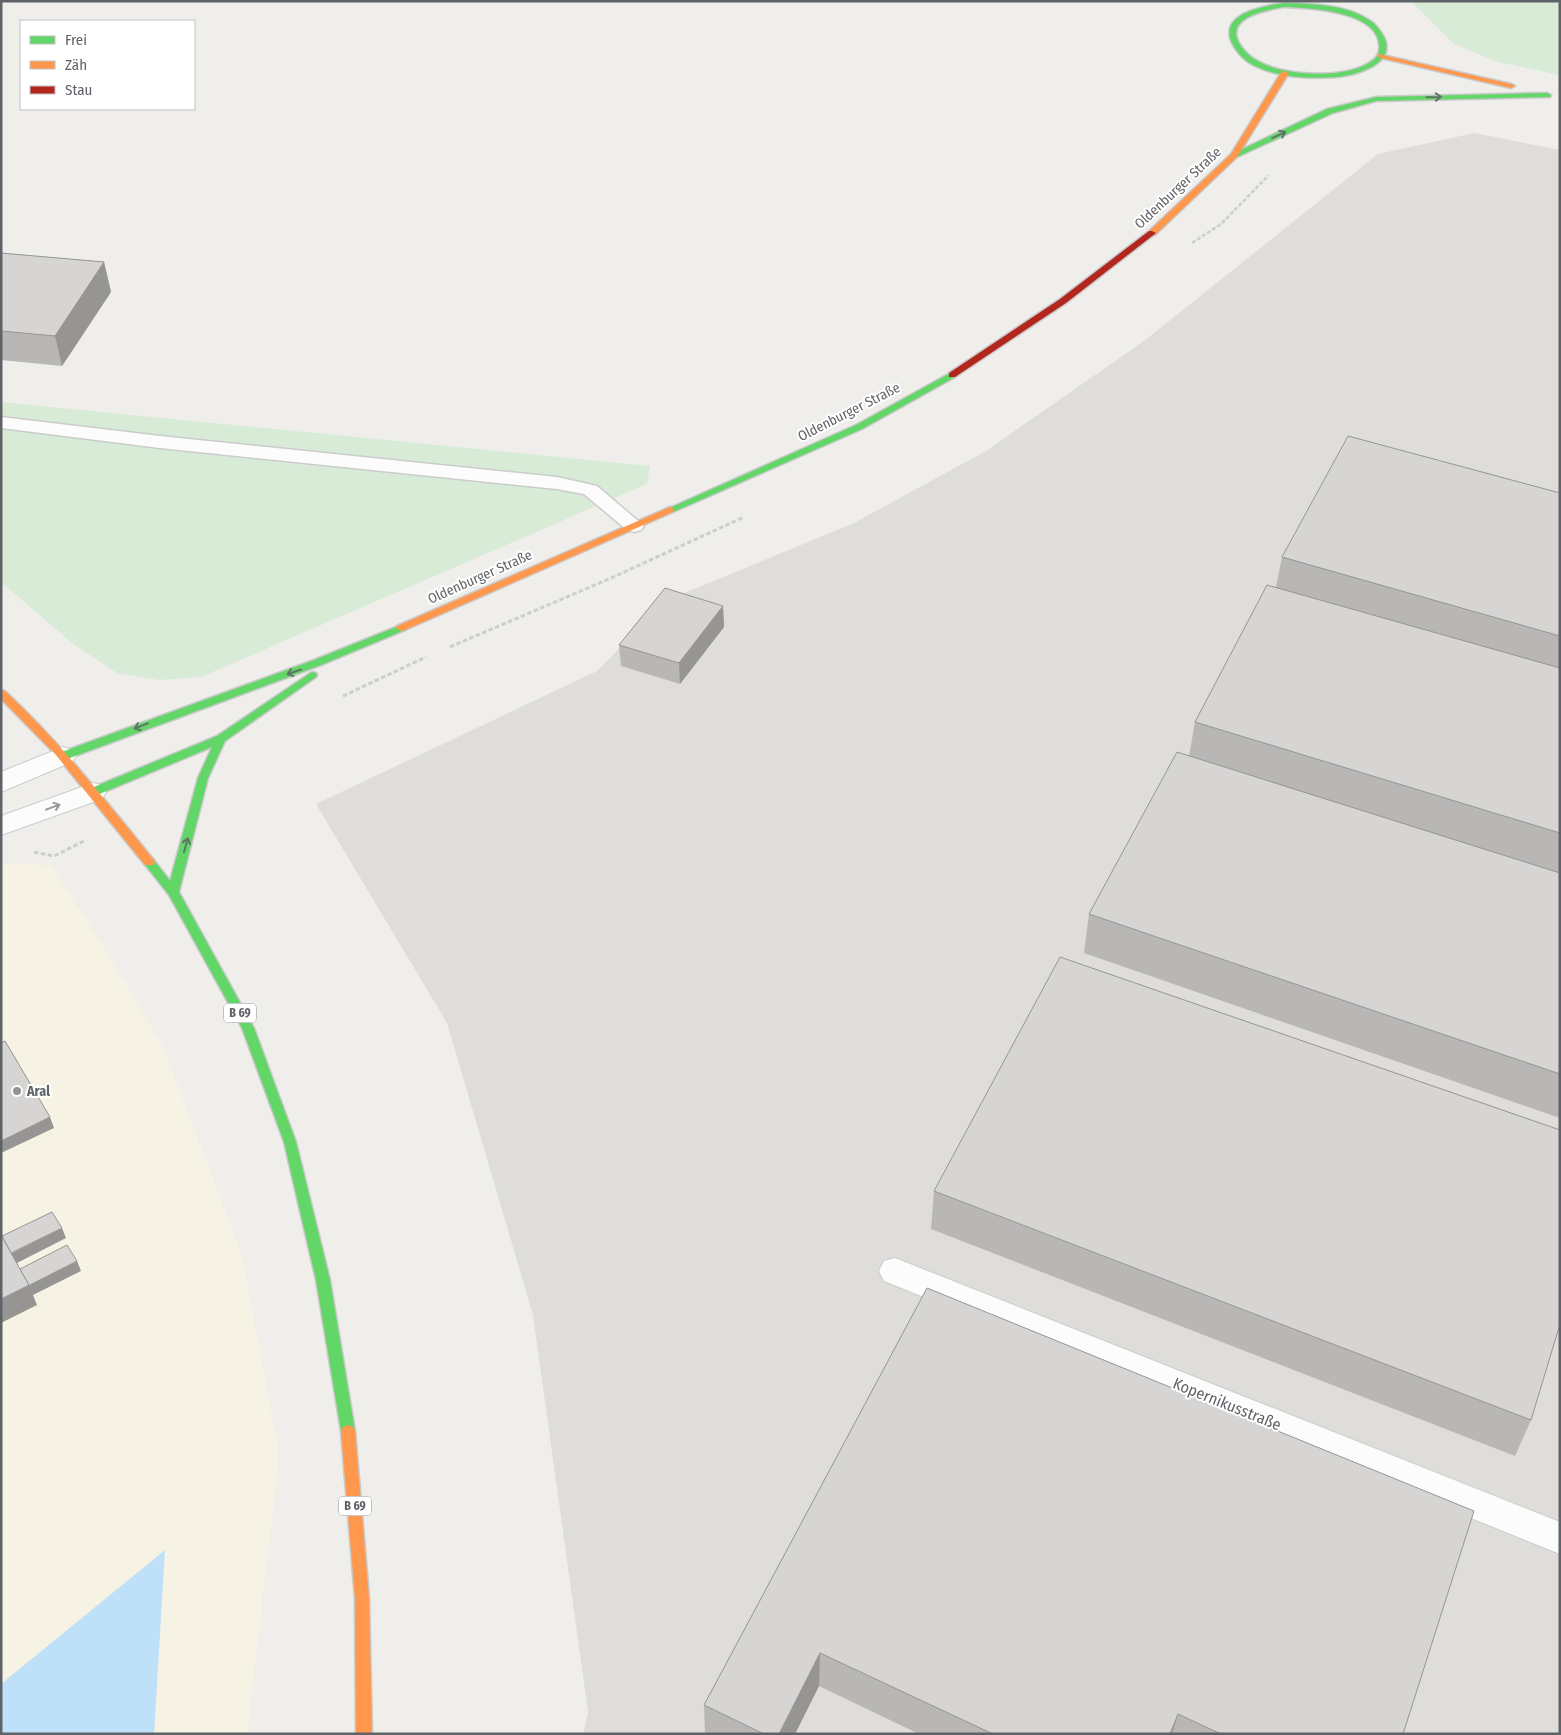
<svg xmlns="http://www.w3.org/2000/svg" width="1561" height="1735" font-family="'Fira Sans Condensed',sans-serif">
  <style>
    .commercial { fill: #f7f3e4 }
    .industrial { fill: #dfddda }
    .green { fill: #d8ebd6 }
    .water { fill: #bfe0f9 }
    .lines { fill: none; stroke-linecap: round; stroke-linejoin: round }
    .lane-casing { stroke: #cbcccc; stroke-width: 3 }
    .street-casing { stroke: #cbcccc; stroke-width: 2 }
    .fast-casing { stroke: #cacacb; stroke-width: 3 }
    .slow-casing { stroke: #cacacb; stroke-width: 3 }
    .jam-casing { stroke: #cacacb; stroke-width: 3 }
    .path-far1 { stroke: #cacfcc; stroke-width: 2.5; stroke-dasharray: 4 2; stroke-linecap: butt }
    .path { stroke: #cacfcc; stroke-width: 3; stroke-dasharray: 4.5 2.5; stroke-linecap: butt }
    .lane { fill: #fdfcfc; fill-rule: evenodd }
    .street { fill: #fdfcfc; fill-rule: evenodd }
    .fast { fill: #63d668; fill-rule: evenodd }
    .slow { fill: #ff974d; fill-rule: evenodd }
    .jam { fill: #b3261e; fill-rule: evenodd }
    .wall { fill: #b8b7b5 }
    .shaded-wall { fill: #969594 }
    .building { fill: #d6d5d3; stroke: #969594 }
    .oneway { stroke: #607468 }
    .oneway2 { stroke: #96999c }
    .poi-dot { fill: #919496; stroke: #fff; stroke-width: 2 }
    .labels { text-anchor: middle; dominant-baseline: central; stroke-width: 4; stroke-linejoin: round; paint-order: stroke }
    .shield { fill: #fff; stroke: #8f9295; stroke-width: 1 }
    .shield-label { font-size: 12px; font-weight: bold; fill: #5f6368 }
    .street-label { font-size: 14px; fill: #5f6368; stroke: #fff }
    .poi-label { font-size: 14px; font-weight: bold; fill: #5f6368; stroke: #fff; text-anchor: start }
    .near-street-label { font-size: 16px; fill: #5f6368; stroke: #fff }
  </style>
  <rect width="100%" height="100%" fill="#efeeea"/>
  <!-- commercial -->
  <path class="commercial" d="M 23,863 L 51,866 L 103,946 L 163,1047 L 242,1256 L 279,1455 L 247,1734 L 1,1734 L 1,865 Z"/>
  <!-- industrial -->
  <path class="industrial" d="M 1474,133 L 1560,150 L 1560,1734 L 583,1734 L 588,1712 L 533,1315 L 447,1023 L 316,804 L 597,671 L 665,601 L 854,523 L 986,451 L 1144,341 L 1378,154 Z"/>
  <!-- green -->
  <g class="green">
    <path d="M 1411,1 L 1560,1 L 1560,75 L 1498,62 L 1454,44 Z"/>
    <path d="M 1,402 L 650,466 L 647,484 L 201,677 L 159,680 L 117,673 L 72,643 L 1,582 Z"/>
  </g>
  <!-- water -->
  <path class="water" d="M 165,1550 L 154,1734 L 1,1734 L 1,1684 Z"/>
  <g class="lines">
    <defs>
      <path id="lane" d="M 1,417 L 160,436 L 557,477 L 597,486 L 644,526 L 641,530 L 634,532 L 627,530 L 584,494 L 557,489 L 160,448 L 1,428 Z"/>
      <g id="street">
        <path d="M 63,747 L 72,750 L 76,756 L 72,762 L 1,792 L 1,772 Z"/>
        <path d="M 93,783 L 102,785 L 106,792 L 102,799 L 1,835 L 1,816 Z"/>
        <path d="M 895,1258 L 1560,1522 L 1560,1554 L 884,1281 L 879,1271 L 884,1261 Z"/>
      </g>
      <g id="fast">
        <path d="M 1284,3 C 1311,4 1346,4 1369,20 C 1376,24 1380,30 1384,37 C 1397,64 1356,75 1337,77 C 1310,79 1280,78 1255,66 C 1245,61 1238,54 1233,45 C 1216,14 1263,6 1284,3 ZM 1284,7 C 1310,8 1390,11 1378,55 C 1358,81 1284,77 1258,61 C 1250,57 1244,51 1239,43 C 1225,17 1267,10 1284,7 Z"/>
        <path d="M 1547,93 L 1551,95 L 1550,97 L 1376,101 L 1333,113 L 1237,157 L 1230,155 L 1327,109 L 1376,97 Z"/>
        <path d="M 952,372 L 956,375 L 955,377 L 862,429 L 673,512 L 667,512 L 665,510 L 856,425 Z"/>
        <path d="M 401,625 L 405,626 L 406,628 L 405,630 L 321,665 L 67,759 L 63,760 L 58,756 L 59,753 L 314,660 Z"/>
        <path d="M 312,672 L 316,673 L 317,675 L 316,677 L 225,741 L 208,778 L 179,892 L 254,1028 L 296,1142 L 330,1280 L 355,1431 L 353,1435 L 348,1437 L 343,1435 L 341,1431 L 316,1280 L 284,1142 L 242,1028 L 169,895 L 143,862 L 145,859 L 153,859 L 170,881 L 198,778 L 212,747 L 97,795 L 93,796 L 88,792 L 89,789 L 217,736 Z"/>
      </g>
      <g id="slow">
        <path d="M 1378,54 L 1511,84 L 1515,86 L 1511,88 L 1381,58 L 1377,56 Z"/>
        <path d="M 1282,71 L 1289,73 L 1237,157 L 1155,235 L 1149,235 L 1149,231 L 1231,154 Z"/>
        <path d="M 670,507 L 673,508 L 673,512 L 405,630 L 401,631 L 396,628 L 397,626 Z"/>
        <path d="M 1,690 L 5,691 C 60,742 106,801 153,859 L 155,862 L 153,865 L 145,865 L 56,755 L 1,699 Z"/>
        <path d="M 348,1425 L 353,1427 L 355,1431 L 369,1598 L 372,1734 L 356,1734 L 355,1598 L 341,1431 L 343,1427 Z"/>
      </g>
      <path id="jam" d="M 1149,231 L 1152,231 L 1156,233 L 1066,303 L 955,377 L 949,377 L 949,373 L 1060,299 Z"/>
    </defs>
    <!-- lane casing -->
    <use href="#lane" class="lane-casing"/>
    <!-- street casing -->
    <use href="#street" class="street-casing"/>
    <!-- fast casing -->
    <use href="#fast" class="fast-casing"/>
    <!-- slow casing -->
    <use href="#slow" class="slow-casing"/>
    <!-- jam casing -->
    <use href="#jam" class="jam-casing"/>
    <!-- path-far1 -->
    <path class="path-far1" d="M 1192,243 L 1221,224 L 1269,175"/>
    <!-- path -->
    <g class="path">
      <path d="M 450,647 L 609,579 L 744,517"/>
      <path d="M 343,696 L 426,657"/>
      <path d="M 34,852 L 54,856 L 86,840"/>
    </g>
    <!-- lane -->
    <use href="#lane" class="lane"/>
    <!-- street -->
    <use href="#street" class="street"/>
    <!-- fast -->
    <use href="#fast" class="fast"/>
    <!-- slow -->
    <use href="#slow" class="slow"/>
    <!-- jam -->
    <use href="#jam" class="jam"/>
  </g>
  <!-- wall -->
  <g class="wall">
    <path d="M 1,253 L 104,262 L 111,292 L 62,366 L 1,360 Z"/>
    <path d="M 1560,493 L 1560,1118 L 1084,953 L 1089,914 L 1189,756 L 1195,722 L 1276,587 L 1282,557 Z"/>
    <path d="M 723,606 L 724,627 L 680,684 L 621,666 L 619,645 Z"/>
    <path d="M 934,1191 L 1531,1420 L 1515,1456 L 931,1229 Z"/>
    <path d="M 927,1288 L 1403,1734 L 919,1734 L 819,1686 L 795,1734 L 705,1734 L 704,1705 Z"/>
  </g>
  <!-- shaded-wall -->
  <g class="shaded-wall">
    <path d="M 104,262 L 111,292 L 62,366 L 55,336 Z"/>
    <path d="M 723,606 L 724,627 L 680,684 L 679,663 Z"/>
    <path d="M 50,1117 L 54,1128 L 1,1153 L 1,1141 Z"/>
    <path d="M 62,1228 L 66,1238 L 15,1264 L 10,1254 Z"/>
    <path d="M 77,1261 L 81,1271 L 33,1295 L 37,1305 L 1,1323 L 1,1299 Z"/>
    <path d="M 820,1653 L 819,1686 L 795,1734 L 779,1734 Z"/>
    <path d="M 1178,1714 L 1172,1734 L 1170,1734 Z"/>
  </g>
  <!-- building -->
  <g class="building">
    <path d="M 1,253 L 104,262 L 55,336 L 1,331 Z"/>
    <path d="M 1348,436 L 1560,493 L 1560,636 L 1282,557 Z"/>
    <path d="M 1267,585 L 1560,668 L 1560,833 L 1195,722 Z"/>
    <path d="M 665,588 L 723,606 L 679,663 L 619,645 Z"/>
    <path d="M 1177,752 L 1560,873 L 1560,1074 L 1089,914 Z"/>
    <path d="M 1060,957 L 1560,1130 L 1560,1324 L 1531,1420 L 934,1191 Z"/>
    <path d="M 5,1041 L 50,1117 L 1,1141 L 1,1043 Z"/>
    <path d="M 52,1212 L 62,1228 L 11,1253 L 2,1236 Z"/>
    <path d="M 1,1235 L 29,1285 L 1,1299 Z"/>
    <path d="M 67,1245 L 77,1261 L 28,1286 L 29,1285 L 20,1269 Z"/>
    <path d="M 927,1288 L 1474,1511 L 1403,1734 L 1221,1734 L 1178,1714 L 1170,1734 L 993,1734 L 820,1653 L 779,1734 L 764,1734 L 704,1705 Z"/>
  </g>
  <!-- one-way arrows -->
  <defs><path id="oneway-shaft" d="M-6 0H5M1.5-3L5.5 0L1.5 3" fill="none" stroke-width="1.6" stroke-linecap="round" stroke-linejoin="round" transform="scale(1.25)"/></defs>
  <g class="oneway">
    <use href="#oneway-shaft" transform="translate(1434 97) rotate(-1)"/>
    <use href="#oneway-shaft" transform="translate(1279 135) rotate(-25)"/>
    <use href="#oneway-shaft" transform="translate(294 672) rotate(161)"/>
    <use href="#oneway-shaft" transform="translate(141 726) rotate(159)"/>
    <use href="#oneway-shaft" transform="translate(186 845) rotate(-74)"/>
  </g>
  <use class="oneway2" href="#oneway-shaft" transform="translate(53 807) rotate(-20)"/>
  <!-- markers -->
  <circle class="poi-dot" cx="17" cy="1091" r="5"/>
  <g class="labels">
    <!-- shield labels -->
    <g class="shield">
      <rect x="224" y="1003.5" width="32" height="19" rx="4"/>
      <rect x="339" y="1496.5" width="32" height="19" rx="4"/>
    </g>
    <g class="shield-label">
      <text x="240" y="1013">B 69</text>
      <text x="355" y="1506">B 69</text>
    </g>
    <!-- street labels -->
    <g class="street-label">
      <text transform="translate(1178 188) rotate(-43)">Oldenburger Straße</text>
      <text transform="translate(849 412) rotate(-27)">Oldenburger Straße</text>
      <text transform="translate(480 577) rotate(-24)">Oldenburger Straße</text>
    </g>
    <!-- poi labels -->
    <g class="poi-label">
      <text x="27" y="1091">Aral</text>
    </g>
    <!-- near-street labels -->
    <g class="near-street-label">
      <text transform="translate(1227 1404) rotate(22)">Kopernikusstraße</text>
    </g>
  </g>
  <!-- border -->
  <rect width="1561" height="1735" fill="none" stroke="#5f6368" stroke-width="5"/>
  <!-- legend -->
  <rect x="20" y="20" width="175" height="90" fill="#ffffff" stroke="#bfc1c3"/>
  <rect x="30" y="36" width="25" height="8" fill="#63d668" stroke="#bfc1c3"/>
  <text x="65" y="45" font-size="15" fill="#5f6368">Frei</text>
  <rect x="30" y="61" width="25" height="8" fill="#ff974d" stroke="#bfc1c3"/>
  <text x="65" y="70" font-size="15" fill="#5f6368">Zäh</text>
  <rect x="30" y="86" width="25" height="8" fill="#b3261e" stroke="#bfc1c3"/>
  <text x="65" y="95" font-size="15" fill="#5f6368">Stau</text>
</svg>
